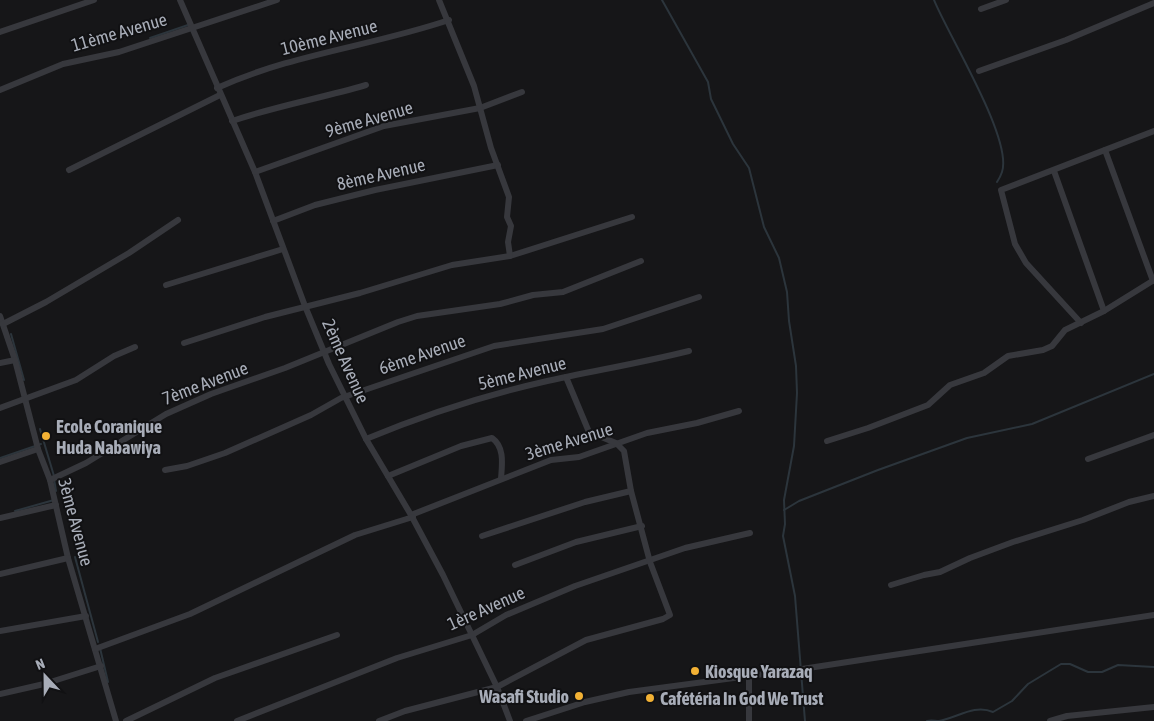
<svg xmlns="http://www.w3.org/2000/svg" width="1154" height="721" font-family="'Asap Condensed',sans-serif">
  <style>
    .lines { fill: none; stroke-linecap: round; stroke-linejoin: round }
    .stream { stroke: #2c353c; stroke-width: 2 }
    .minor { stroke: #37383d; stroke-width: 6 }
    .poi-dot { fill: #f2b134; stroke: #111113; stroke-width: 2 }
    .labels { text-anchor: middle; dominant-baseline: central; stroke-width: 4; stroke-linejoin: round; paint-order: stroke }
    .street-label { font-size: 18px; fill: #a8adb8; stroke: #111113 }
    .poi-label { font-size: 18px; font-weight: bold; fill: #a8adb8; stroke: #111113; text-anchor: start }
  </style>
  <rect width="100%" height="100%" fill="#161618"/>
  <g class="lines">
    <!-- stream -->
    <g class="stream">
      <path d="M 662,0 L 708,82 L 711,99 L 733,144 L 749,168 L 764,227 L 779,258 L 787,292 L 789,321 L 796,366 L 797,393 L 794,446 L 784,500 L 785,524 L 783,536 L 795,596 L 805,721"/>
      <path d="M 934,0 C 948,35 1013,139 1002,172 C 1001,175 999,179 997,182"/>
      <path d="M 150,38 L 188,25"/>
      <path d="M 11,334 L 24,380"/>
      <path d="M 40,429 L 54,476"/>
      <path d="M 0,458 L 41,444"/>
      <path d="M 54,479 L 56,491"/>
      <path d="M 784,510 L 799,501 L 878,470 L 967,438 L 1032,424 L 1154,374"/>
      <path d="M 15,511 L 54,500"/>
      <path d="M 75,557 L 98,642"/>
      <path d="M 100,648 L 108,682"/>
      <path d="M 927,721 C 931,720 935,721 939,721 C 957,718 974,704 993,712 L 1012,701 L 1028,684 L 1061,664 L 1070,664 L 1088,672 L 1102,672 L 1118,665 L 1154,667"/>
    </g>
    <!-- minor -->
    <g class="minor">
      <path d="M 180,0 L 255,172 L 305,306 L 329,364 L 366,439 L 411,515 L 443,575 L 497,687 L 510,721"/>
      <path d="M 981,9 L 1006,0"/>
      <path d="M 0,32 L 94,0"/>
      <path d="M 979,71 L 1066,40 L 1154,3"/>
      <path d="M 217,88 C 292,54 372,46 449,20"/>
      <path d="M 0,90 L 63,64 L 119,52 L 277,0"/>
      <path d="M 232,121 C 276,106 322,98 366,85"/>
      <path d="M 1105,150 L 1153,281"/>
      <path d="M 69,170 L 220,95"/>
      <path d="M 1054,171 L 1104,311"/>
      <path d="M 255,172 L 384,126 L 480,108 L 522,92"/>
      <path d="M 273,221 L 315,205 L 375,190 L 498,165"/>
      <path d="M 510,256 L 632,217"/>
      <path d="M 166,285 L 283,249"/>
      <path d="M 0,316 L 15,360 L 38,449 L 50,480 L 68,558 L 116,721"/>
      <path d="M 1081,323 L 1026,263 L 1015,244 L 1001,190 L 1154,131"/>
      <path d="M 3,324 L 46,302 L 129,253 L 178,220"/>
      <path d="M 184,343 L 265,317 L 360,293 L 452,265 L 510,256 L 508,242 L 511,226 L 507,217 L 509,197 L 491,148 L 474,86 L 439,0"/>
      <path d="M 0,363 L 15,360"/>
      <path d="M 0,408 L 76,380 L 114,356 L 135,347"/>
      <path d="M 366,439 C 424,415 482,396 543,382 C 592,371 641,363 689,351"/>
      <path d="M 827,441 L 868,428 L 928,405 L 950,385 L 984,373 L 1008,356 L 1043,350 L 1052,346 L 1065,330 L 1104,311 L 1154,280"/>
      <path d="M 1088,459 L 1154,435"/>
      <path d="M 0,462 L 38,449"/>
      <path d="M 165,470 L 187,466 L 225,453 L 311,415 L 341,398 L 494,346 L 603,329 L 699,297"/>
      <path d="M 388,476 L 461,446 L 492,438 C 505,447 502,465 501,479"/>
      <path d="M 50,480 L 86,463 L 166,414 L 211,394 L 285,368 L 398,322 L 417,316 L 500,304 L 533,295 L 563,292 L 641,261"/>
      <path d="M 411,515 L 551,460 L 579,457 L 647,433 L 697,423 L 739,411"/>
      <path d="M 0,518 L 56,505"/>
      <path d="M 482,536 L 585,502 L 631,491"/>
      <path d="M 515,565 L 576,542 L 642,526"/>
      <path d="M 0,574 L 68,558"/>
      <path d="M 891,585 L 924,575 L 940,572 L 970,558 L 1013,542 L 1083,520 L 1129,502 L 1154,496"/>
      <path d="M 0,631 L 86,616"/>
      <path d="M 95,649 L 190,614 L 355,535 L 413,517"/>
      <path d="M 749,676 L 749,721"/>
      <path d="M 0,694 L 44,684 L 101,666"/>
      <path d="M 126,721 L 215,678 L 337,635"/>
      <path d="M 237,721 L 397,658 L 472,635 L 506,615 L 575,586 L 685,548 L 750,533"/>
      <path d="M 379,721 L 405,711 L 497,687 L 586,640 L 663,619 L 670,615 L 650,562 L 631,491 L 624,451 L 616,443 L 589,432 L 566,377"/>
      <path d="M 526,721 L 585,702 L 629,692 L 802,669 L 1154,615"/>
      <path d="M 1050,721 L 1067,716 L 1154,707"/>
    </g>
  </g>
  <!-- markers -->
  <g class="poi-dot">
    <circle cx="46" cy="436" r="5"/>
    <circle cx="695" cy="671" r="5"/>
    <circle cx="579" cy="696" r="5"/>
    <circle cx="650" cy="698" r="5"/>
  </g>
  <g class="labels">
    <!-- street labels -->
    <g class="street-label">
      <text transform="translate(119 32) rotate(-16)">11ème Avenue</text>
      <text transform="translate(329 37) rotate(-14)">10ème Avenue</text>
      <text transform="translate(369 119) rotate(-16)">9ème Avenue</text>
      <text transform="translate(381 174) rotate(-13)">8ème Avenue</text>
      <text transform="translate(422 354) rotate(-19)">6ème Avenue</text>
      <text transform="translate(346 361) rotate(66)">2ème Avenue</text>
      <text transform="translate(522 373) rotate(-14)">5ème Avenue</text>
      <text transform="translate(205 383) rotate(-21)">7ème Avenue</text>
      <text transform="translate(569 441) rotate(-17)">3ème Avenue</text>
      <text transform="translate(76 522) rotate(75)">3ème Avenue</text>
      <text transform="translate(486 608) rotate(-24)">1ère Avenue</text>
    </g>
    <!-- poi labels -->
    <g class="poi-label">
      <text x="56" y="426">Ecole Coranique<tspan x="56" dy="21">Huda Nabawiya</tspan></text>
      <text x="705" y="671">Kiosque Yarazaq</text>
      <text x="569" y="696" text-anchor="end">Wasafi Studio</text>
      <text x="660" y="698">Cafétéria In God We Trust</text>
    </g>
  </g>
  <!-- north arrow -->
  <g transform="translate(45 676) rotate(338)" stroke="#111113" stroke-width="4" paint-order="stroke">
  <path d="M0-4L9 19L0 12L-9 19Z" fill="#a8adb8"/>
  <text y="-8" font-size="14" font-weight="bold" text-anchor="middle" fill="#a8adb8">N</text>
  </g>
</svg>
